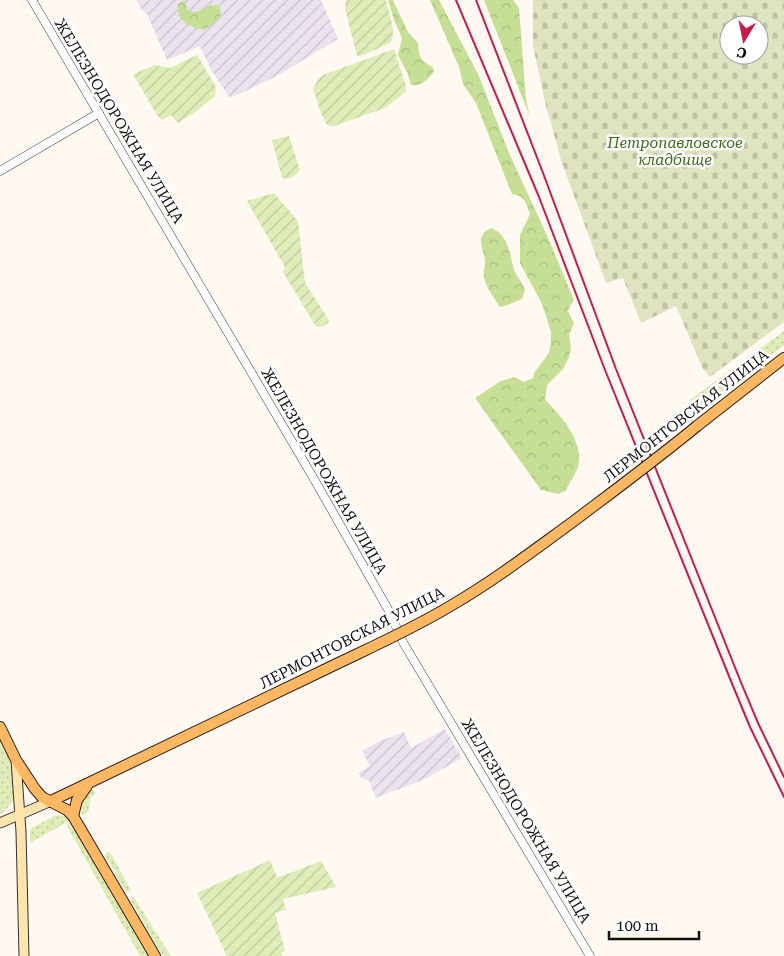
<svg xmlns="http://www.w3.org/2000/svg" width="784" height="956" font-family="'Roboto Serif',serif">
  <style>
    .industrial { fill: url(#industrial-furrows) }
    .grass { fill: url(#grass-dots) }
    .forest { fill: url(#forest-crowns) }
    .cemetery { fill: url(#cemetery-stones); fill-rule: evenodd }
    .garden { fill: url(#garden-furrows) }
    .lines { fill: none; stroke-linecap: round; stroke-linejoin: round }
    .tertiary-casing { stroke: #424242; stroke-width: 9 }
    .secondary-casing { stroke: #313131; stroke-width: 11 }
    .primary-casing { stroke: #202020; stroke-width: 12 }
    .tertiary { stroke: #fff; stroke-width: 8 }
    .secondary { stroke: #ffe5ac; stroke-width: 9 }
    .primary { stroke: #ffb861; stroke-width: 10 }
    .rail { stroke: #c91c48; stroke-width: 2 }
    .primary-bridge-casing { stroke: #202020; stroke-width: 12; stroke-linecap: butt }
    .primary-bridge { stroke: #ffb861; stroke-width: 10 }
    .labels { text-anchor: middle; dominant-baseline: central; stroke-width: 5; stroke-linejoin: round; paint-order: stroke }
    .street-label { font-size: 15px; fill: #0f0f0f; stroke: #fff }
    .park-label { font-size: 15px; font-style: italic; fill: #3b6c1a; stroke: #fff }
  </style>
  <defs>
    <pattern id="industrial-furrows" width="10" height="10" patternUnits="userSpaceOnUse" patternTransform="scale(1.25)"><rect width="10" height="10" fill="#eae3ee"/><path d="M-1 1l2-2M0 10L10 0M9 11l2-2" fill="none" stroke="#c8c2cb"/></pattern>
    <pattern id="grass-dots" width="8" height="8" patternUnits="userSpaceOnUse" patternTransform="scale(1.25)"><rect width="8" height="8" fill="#deedb7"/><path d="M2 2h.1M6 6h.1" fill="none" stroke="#bdca9c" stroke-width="1.8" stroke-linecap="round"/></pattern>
    <pattern id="forest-crowns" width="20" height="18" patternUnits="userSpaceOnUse" patternTransform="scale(1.25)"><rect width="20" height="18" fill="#c5df95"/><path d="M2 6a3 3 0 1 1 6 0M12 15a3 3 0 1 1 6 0" fill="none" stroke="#a8be7f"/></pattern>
    <pattern id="cemetery-stones" width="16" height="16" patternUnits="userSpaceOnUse" patternTransform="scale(1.25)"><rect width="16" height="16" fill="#dfe3bf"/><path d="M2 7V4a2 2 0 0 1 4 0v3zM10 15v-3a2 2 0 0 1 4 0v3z" fill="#bec2a3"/></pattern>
    <pattern id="garden-furrows" width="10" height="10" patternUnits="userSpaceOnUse" patternTransform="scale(1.25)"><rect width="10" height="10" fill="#deedb7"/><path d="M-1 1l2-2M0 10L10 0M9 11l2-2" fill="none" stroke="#bdca9c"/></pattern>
  </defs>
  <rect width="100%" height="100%" fill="#fff9f1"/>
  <!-- industrial -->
  <g class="industrial">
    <path d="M 137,0 L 321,0 L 338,39 L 277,76 L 239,94 L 229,97 L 212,71 L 200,46 L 167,60 L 147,14 L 140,8 Z"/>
    <path d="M 445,729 L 462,758 L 425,779 L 376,798 L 369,781 L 362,778 L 358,773 L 370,766 L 362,751 L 380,741 L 404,732 L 411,748 Z"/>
  </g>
  <!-- grass -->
  <g class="grass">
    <path d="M 784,331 L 784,345 L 700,410 L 690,400 Z"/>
    <path d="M 0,736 C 6,752 22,784 13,800 C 10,806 5,810 0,815 Z"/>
    <path d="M 91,789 L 96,793 L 91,797 L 88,812 L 82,815 C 80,804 83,796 91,789 Z"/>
    <path d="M 56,815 L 66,816 L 71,820 L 30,843 L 30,829 Z"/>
    <path d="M 72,822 L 151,956 L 140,956 L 68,828 L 67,825 Z"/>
    <path d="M 108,851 L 112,855 L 131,891 L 126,892 L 105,855 Z"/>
    <path d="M 133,896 L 171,956 L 163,956 L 131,901 Z"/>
  </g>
  <!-- forest -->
  <g class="forest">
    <path d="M 388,0 L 393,0 L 408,32 L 418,43 L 419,53 L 421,59 L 433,68 L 434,71 C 429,79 421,87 411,85 L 407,72 L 398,55 L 402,38 L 394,20 Z"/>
    <path d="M 430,0 L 439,0 L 479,76 L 509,153 L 549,240 L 574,300 L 570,306 L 568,311 L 574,323 L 569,335 L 571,348 L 569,357 L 563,369 L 547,385 L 545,400 C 561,415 585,443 578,467 C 575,476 569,484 565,491 L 558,494 L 541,490 L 475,398 L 501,381 L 514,377 L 524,382 L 533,378 L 534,373 L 549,353 L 551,340 L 551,332 L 542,304 L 520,263 L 520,235 L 530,214 L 525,201 L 520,196 L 512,194 L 476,103 L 463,84 L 459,67 Z"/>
    <path d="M 484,0 L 513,0 L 519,8 L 526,100 L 530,117 Z"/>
    <path d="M 182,1 L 185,1 L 188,10 C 201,17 205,3 218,5 L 221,11 L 220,18 L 206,29 C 198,30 185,25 180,17 C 178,14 178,9 178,5 Z"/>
    <path d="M 491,228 C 510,235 509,256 515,272 C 518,278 523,283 525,290 L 522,299 C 516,301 505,307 500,307 L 498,304 C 493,296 484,285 484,275 C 483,270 486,265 485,259 C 482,246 475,236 491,228 Z"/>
  </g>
  <!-- cemetery -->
  <path class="cemetery" d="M 533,0 L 784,0 L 784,322 L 710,377 L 703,369 L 676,306 L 641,323 L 623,278 L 606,283 L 561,160 L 545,102 L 533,46 ZM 729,25 L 759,25 L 759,55 L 729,55 Z"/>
  <!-- garden -->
  <g class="garden">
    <path d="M 346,0 L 386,0 C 388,13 398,32 390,43 L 364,55 L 357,56 L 345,9 Z"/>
    <path d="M 394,49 L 406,86 L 406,92 L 385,108 L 334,126 L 327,125 L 321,113 L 313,89 L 318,79 L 323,75 Z"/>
    <path d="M 197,55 L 216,87 L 215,96 L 194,113 L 178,123 L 171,115 L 162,120 L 157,115 L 133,74 L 155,65 L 170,68 Z"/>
    <path d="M 289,136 L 300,170 C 296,176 289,180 282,178 L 272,140 Z"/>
    <path d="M 274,193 L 298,221 L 305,283 L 329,320 L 328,323 L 321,327 L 317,327 L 315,325 L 283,272 L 285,267 L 247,201 Z"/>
    <path d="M 270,860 L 277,878 L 321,861 L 336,887 L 283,899 L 286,910 L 275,913 L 285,951 L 281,953 L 282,956 L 227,956 L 197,893 Z"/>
  </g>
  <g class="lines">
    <defs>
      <g id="tertiary">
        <path d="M 32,0 L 314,479 L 389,611 L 404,644 L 590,956"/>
        <path d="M 0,171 L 99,113"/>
      </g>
      <g id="secondary">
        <path d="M 16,760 L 21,832 L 24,956"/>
        <path d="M 0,823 L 49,802"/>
      </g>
      <g id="primary">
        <path d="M 697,426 L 784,358"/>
        <path d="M 0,727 L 16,760 L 35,789 L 42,797 L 67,810 L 73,816 L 155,956"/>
        <path d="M 49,802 L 324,670"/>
        <path d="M 73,816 L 77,800 L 87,786"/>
      </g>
    </defs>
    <!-- tertiary casing -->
    <use href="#tertiary" class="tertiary-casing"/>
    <!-- secondary casing -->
    <use href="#secondary" class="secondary-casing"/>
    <!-- primary casing -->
    <use href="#primary" class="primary-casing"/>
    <!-- tertiary -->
    <use href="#tertiary" class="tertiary"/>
    <!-- secondary -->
    <use href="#secondary" class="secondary"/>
    <!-- primary -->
    <use href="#primary" class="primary"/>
    <!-- rail -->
    <g class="rail">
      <path d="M 456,0 L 539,197 L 605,370 L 733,686 L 750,727 L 784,797"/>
      <path d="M 476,0 L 543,173 L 616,369 L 740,680 L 758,723 L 784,777"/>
    </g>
    <defs>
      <path id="primary-bridge" d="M 324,670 C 367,649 411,630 452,605 C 495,580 534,550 574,521 C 615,490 657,459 697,426"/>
    </defs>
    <!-- primary-bridge casing -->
    <use href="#primary-bridge" class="primary-bridge-casing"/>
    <!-- primary-bridge -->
    <use href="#primary-bridge" class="primary-bridge"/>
  </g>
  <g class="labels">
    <!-- street labels -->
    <g class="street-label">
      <text transform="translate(119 121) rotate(59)">ЖЕЛЕЗНОДОРОЖНАЯ УЛИЦА</text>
      <text transform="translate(686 416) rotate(-38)">ЛЕРМОНТОВСКАЯ УЛИЦА</text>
      <text transform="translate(324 471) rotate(60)">ЖЕЛЕЗНОДОРОЖНАЯ УЛИЦА</text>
      <text transform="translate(352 638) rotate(-27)">ЛЕРМОНТОВСКАЯ УЛИЦА</text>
      <text transform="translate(526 821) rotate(59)">ЖЕЛЕЗНОДОРОЖНАЯ УЛИЦА</text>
    </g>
    <!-- park labels -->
    <g class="park-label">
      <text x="675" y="143">Петропавловское<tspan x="675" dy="17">кладбище</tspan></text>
    </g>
  </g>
  <!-- north arrow -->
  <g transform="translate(744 40) rotate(190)"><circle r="24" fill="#ffffff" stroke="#9f9f9f"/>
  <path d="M0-4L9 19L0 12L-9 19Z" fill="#c91c48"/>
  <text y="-8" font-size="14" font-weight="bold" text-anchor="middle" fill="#0f0f0f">С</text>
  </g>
  <!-- scale -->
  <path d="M609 931v8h90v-8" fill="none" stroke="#0f0f0f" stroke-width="2.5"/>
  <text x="616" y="931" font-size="15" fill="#0f0f0f" stroke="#ffffff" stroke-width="4" paint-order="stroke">100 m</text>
</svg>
